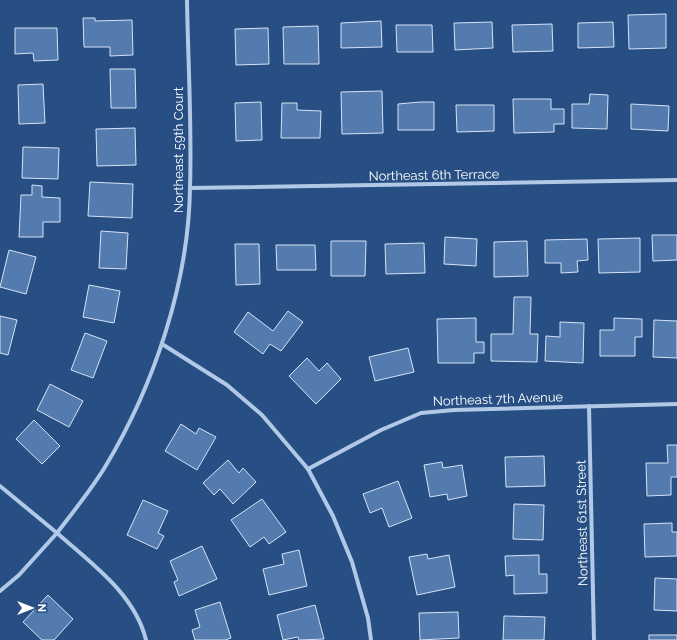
<svg xmlns="http://www.w3.org/2000/svg" width="677" height="640" font-family="Raleway,sans-serif">
  <style>
    .building { fill: #547bad; stroke: #d5e3f6 }
    .lines { fill: none; stroke-linecap: round; stroke-linejoin: round }
    .minor { stroke: #b1c9e7; stroke-width: 4 }
    .labels { text-anchor: middle; dominant-baseline: central; stroke-width: 3; stroke-linejoin: round; paint-order: stroke }
    .street-label { font-size: 13px; fill: #fff; stroke: #274f84 }
  </style>
  <rect width="100%" height="100%" fill="#274f84"/>
  <!-- building -->
  <g class="building">
    <path d="M 666,14 L 666,48 L 629,49 L 628,15 Z"/>
    <path d="M 83,18 L 95,18 L 95,21 L 132,20 L 133,55 L 110,56 L 110,47 L 84,47 Z"/>
    <path d="M 381,21 L 382,47 L 341,48 L 341,23 Z"/>
    <path d="M 492,22 L 493,48 L 455,50 L 454,23 Z"/>
    <path d="M 613,22 L 614,47 L 578,48 L 578,23 Z"/>
    <path d="M 552,24 L 553,51 L 513,52 L 512,25 Z"/>
    <path d="M 396,25 L 432,25 L 433,52 L 397,52 Z"/>
    <path d="M 318,26 L 319,64 L 284,64 L 283,27 Z"/>
    <path d="M 15,28 L 57,28 L 58,60 L 34,61 L 33,53 L 15,54 Z"/>
    <path d="M 268,28 L 269,64 L 236,65 L 235,29 Z"/>
    <path d="M 110,69 L 135,69 L 136,108 L 111,108 Z"/>
    <path d="M 43,84 L 45,123 L 19,124 L 18,85 Z"/>
    <path d="M 382,91 L 383,133 L 342,134 L 341,92 Z"/>
    <path d="M 590,94 L 608,95 L 607,129 L 572,128 L 572,104 L 589,104 Z"/>
    <path d="M 513,99 L 551,99 L 551,109 L 564,109 L 564,124 L 554,124 L 554,132 L 514,133 Z"/>
    <path d="M 261,102 L 262,140 L 236,141 L 235,103 Z"/>
    <path d="M 420,102 L 434,102 L 434,130 L 398,130 L 398,104 Z"/>
    <path d="M 282,103 L 297,103 L 297,110 L 321,111 L 320,138 L 281,138 Z"/>
    <path d="M 631,104 L 669,106 L 668,131 L 631,129 Z"/>
    <path d="M 456,105 L 494,105 L 494,131 L 457,132 Z"/>
    <path d="M 135,128 L 136,165 L 97,166 L 96,129 Z"/>
    <path d="M 23,147 L 59,148 L 58,179 L 22,178 Z"/>
    <path d="M 90,182 L 133,184 L 132,218 L 88,216 Z"/>
    <path d="M 32,185 L 42,186 L 42,197 L 60,198 L 60,222 L 43,222 L 43,237 L 19,237 L 21,195 L 32,195 Z"/>
    <path d="M 101,231 L 128,233 L 126,269 L 99,268 Z"/>
    <path d="M 652,235 L 677,235 L 677,260 L 653,261 Z"/>
    <path d="M 445,237 L 477,239 L 476,266 L 444,264 Z"/>
    <path d="M 640,238 L 640,272 L 599,273 L 598,239 Z"/>
    <path d="M 587,239 L 588,260 L 577,261 L 578,272 L 561,273 L 561,263 L 545,263 L 545,240 Z"/>
    <path d="M 331,241 L 366,241 L 365,276 L 331,276 Z"/>
    <path d="M 527,241 L 528,276 L 494,277 L 494,242 Z"/>
    <path d="M 424,243 L 425,273 L 386,274 L 385,244 Z"/>
    <path d="M 235,244 L 259,244 L 260,284 L 236,285 Z"/>
    <path d="M 276,245 L 315,245 L 316,270 L 277,270 Z"/>
    <path d="M 9,250 L 36,257 L 26,294 L 0,287 Z"/>
    <path d="M 89,285 L 120,291 L 114,323 L 83,317 Z"/>
    <path d="M 514,297 L 531,297 L 530,334 L 538,334 L 537,362 L 491,361 L 491,334 L 513,334 Z"/>
    <path d="M 288,311 L 303,322 L 281,351 L 270,344 L 263,354 L 234,332 L 248,312 L 273,331 Z"/>
    <path d="M 0,316 L 17,320 L 8,355 L 0,353 Z"/>
    <path d="M 476,318 L 476,342 L 484,342 L 484,353 L 474,353 L 474,363 L 438,363 L 437,319 Z"/>
    <path d="M 614,318 L 642,319 L 642,337 L 635,337 L 635,356 L 600,356 L 600,330 L 614,330 Z"/>
    <path d="M 654,320 L 677,321 L 677,358 L 653,357 Z"/>
    <path d="M 560,322 L 584,323 L 583,363 L 545,361 L 546,336 L 560,337 Z"/>
    <path d="M 85,333 L 107,341 L 93,378 L 71,370 Z"/>
    <path d="M 408,348 L 414,372 L 375,381 L 369,357 Z"/>
    <path d="M 307,358 L 319,371 L 327,363 L 341,379 L 316,404 L 289,376 Z"/>
    <path d="M 50,384 L 83,401 L 69,427 L 37,410 Z"/>
    <path d="M 34,420 L 60,446 L 42,464 L 16,439 Z"/>
    <path d="M 181,424 L 196,434 L 199,428 L 216,437 L 197,470 L 165,451 Z"/>
    <path d="M 667,445 L 677,445 L 677,477 L 671,477 L 671,495 L 647,496 L 646,463 L 668,463 Z"/>
    <path d="M 544,456 L 545,486 L 506,487 L 505,457 Z"/>
    <path d="M 228,460 L 239,473 L 243,468 L 256,482 L 233,504 L 220,489 L 214,495 L 203,483 Z"/>
    <path d="M 442,462 L 443,468 L 462,465 L 467,496 L 448,500 L 447,494 L 430,497 L 424,465 Z"/>
    <path d="M 398,481 L 412,518 L 389,527 L 382,508 L 370,513 L 363,494 Z"/>
    <path d="M 262,499 L 286,532 L 269,544 L 264,537 L 250,547 L 231,520 Z"/>
    <path d="M 143,500 L 168,511 L 158,533 L 164,536 L 157,549 L 127,535 Z"/>
    <path d="M 514,504 L 544,505 L 543,540 L 513,539 Z"/>
    <path d="M 672,523 L 672,532 L 677,532 L 677,556 L 645,557 L 644,524 Z"/>
    <path d="M 202,546 L 217,579 L 179,596 L 174,582 L 178,580 L 170,561 Z"/>
    <path d="M 299,550 L 307,586 L 269,595 L 263,569 L 284,564 L 282,554 Z"/>
    <path d="M 427,554 L 428,559 L 449,555 L 455,587 L 417,595 L 409,557 Z"/>
    <path d="M 539,555 L 539,574 L 547,574 L 547,593 L 514,594 L 514,575 L 506,576 L 505,556 Z"/>
    <path d="M 655,578 L 677,579 L 677,611 L 654,610 Z"/>
    <path d="M 48,595 L 73,619 L 54,640 L 42,640 L 23,622 Z"/>
    <path d="M 220,602 L 231,638 L 225,640 L 195,640 L 192,630 L 200,627 L 195,610 Z"/>
    <path d="M 315,605 L 324,639 L 299,640 L 298,637 L 283,640 L 277,615 Z"/>
    <path d="M 458,612 L 459,638 L 420,640 L 419,613 Z"/>
    <path d="M 504,616 L 545,617 L 544,640 L 503,640 Z"/>
    <rect x="649" y="635" width="28" height="5"/>
  </g>
  <g class="lines">
    <!-- minor -->
    <g class="minor">
      <path d="M 190,188 L 677,180"/>
      <path d="M 162,344 L 227,385 L 262,415 L 308,469 L 333,516 L 352,562 L 368,618 L 371,640"/>
      <path d="M 589,406 L 594,640"/>
      <path d="M 308,469 L 381,430 L 421,413 L 454,410 L 677,404"/>
      <path d="M 0,486 L 57,533 L 19,575 L 0,591"/>
      <path d="M 146,640 C 135,594 91,563 57,533 C 73,512 91,490 105,467 C 154,386 189,282 190,187 C 192,125 188,62 187,0"/>
    </g>
  </g>
  <g class="labels">
    <!-- street labels -->
    <g class="street-label">
      <text transform="translate(178 150) rotate(-90)">Northeast 59th Court</text>
      <text transform="translate(434 175) rotate(-1)">Northeast 6th Terrace</text>
      <text transform="translate(498 399) rotate(-2)">Northeast 7th Avenue</text>
      <text transform="translate(582 523) rotate(-91)">Northeast 61st Street</text>
    </g>
  </g>
  <!-- north arrow -->
  <g transform="translate(32 608) rotate(90)" stroke="#274f84" stroke-width="3" paint-order="stroke">
  <path d="M0-3L7 15L0 10L-7 15Z" fill="#ffffff"/>
  <text y="-6" font-size="11" font-weight="bold" text-anchor="middle" fill="#ffffff">N</text>
  </g>
</svg>
